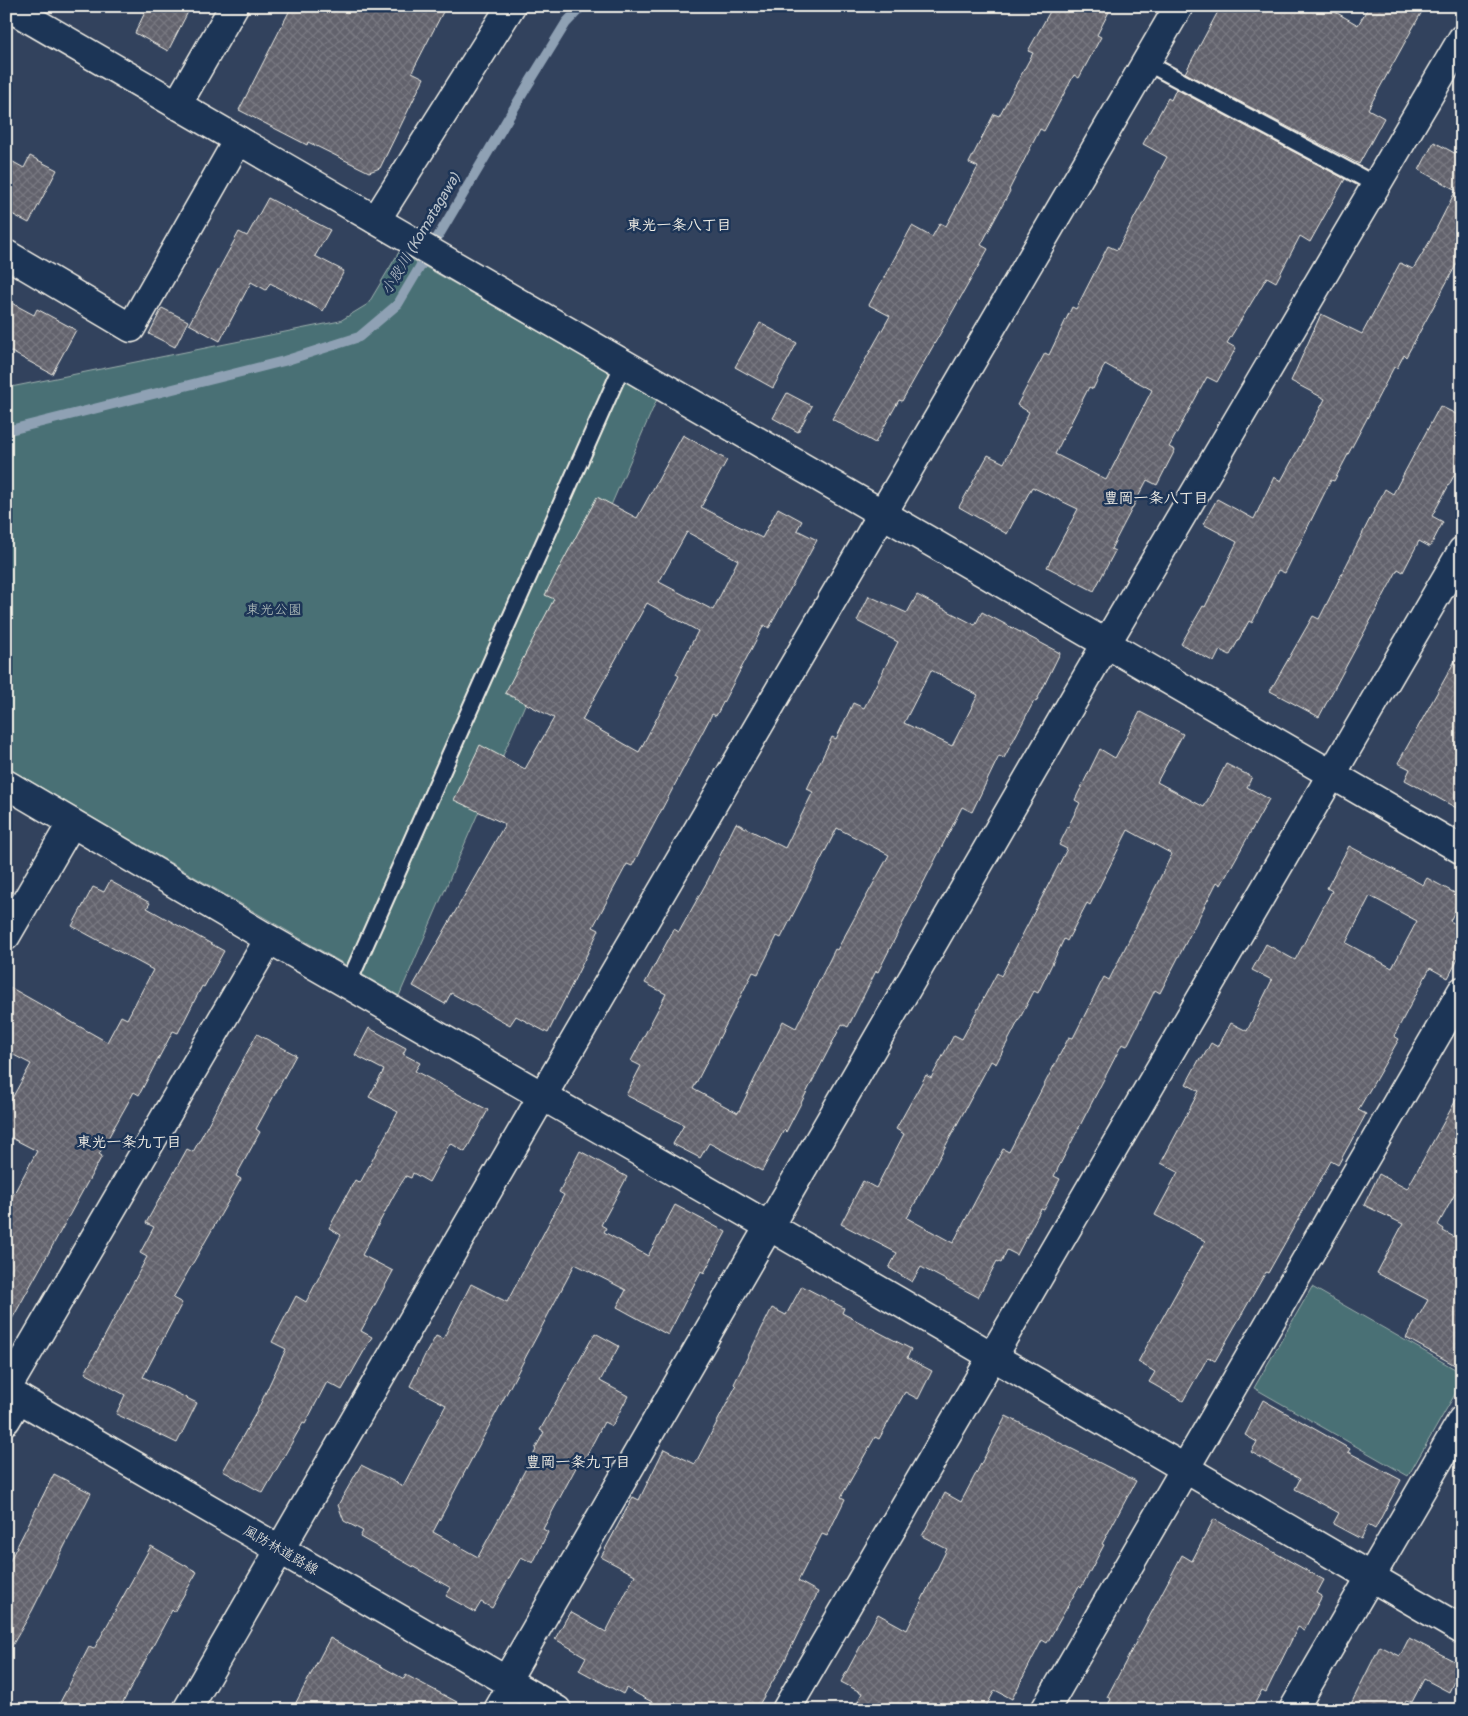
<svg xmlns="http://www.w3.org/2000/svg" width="1468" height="1716" font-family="Pangolin,'Klee One',sans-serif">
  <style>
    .park { fill: #487074; stroke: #9eb0ae }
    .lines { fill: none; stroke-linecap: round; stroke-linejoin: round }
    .stream { stroke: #8fa1b4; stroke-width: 10 }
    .building { fill: url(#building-cross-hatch); stroke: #f4f1e8; fill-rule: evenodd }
    .lane-casing { stroke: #f4f1e8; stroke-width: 19 }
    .street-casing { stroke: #f4f1e8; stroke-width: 31 }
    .lane { stroke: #1d3557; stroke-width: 15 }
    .street { stroke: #1d3557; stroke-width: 28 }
    .labels { text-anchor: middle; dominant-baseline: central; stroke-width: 5; stroke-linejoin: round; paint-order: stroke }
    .park-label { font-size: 14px; fill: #b8c4bf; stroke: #1d3557 }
    .street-label { font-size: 14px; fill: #f4f1e8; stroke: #1d3557 }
    .neighbourhood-label { font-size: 15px; font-weight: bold; fill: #f4f1e8; stroke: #1d3557 }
    .water-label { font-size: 15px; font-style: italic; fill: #b9c2ca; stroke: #1d3557 }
  </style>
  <defs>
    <pattern id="building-cross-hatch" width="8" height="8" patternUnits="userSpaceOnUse" patternTransform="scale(1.25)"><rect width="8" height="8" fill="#62626c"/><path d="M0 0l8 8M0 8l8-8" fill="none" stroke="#797981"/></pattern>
  </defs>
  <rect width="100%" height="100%" fill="#32425d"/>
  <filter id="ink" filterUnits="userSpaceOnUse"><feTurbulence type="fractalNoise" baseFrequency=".02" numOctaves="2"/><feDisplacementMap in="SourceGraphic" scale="10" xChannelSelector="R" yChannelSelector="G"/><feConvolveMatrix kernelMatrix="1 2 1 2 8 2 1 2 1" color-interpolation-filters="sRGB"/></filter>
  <g filter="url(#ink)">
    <!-- park -->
    <g class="park">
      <path d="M 399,252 L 657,399 L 399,996 L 6,767 L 6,388 L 340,321 L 368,304 Z"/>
      <path d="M 1312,1287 L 1462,1373 L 1462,1382 L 1408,1476 L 1254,1388 Z"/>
    </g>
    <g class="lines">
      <!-- stream -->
      <path class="stream" d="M 6,431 L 284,361 L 359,337 L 398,304 L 526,88 L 566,23 L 582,6"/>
    </g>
    <!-- building -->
    <g class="building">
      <path d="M 148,6 L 191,6 L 168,51 L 135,33 Z"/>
      <path d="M 292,6 L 446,6 L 412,72 L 424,78 L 380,168 L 369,172 L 308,142 L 307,145 L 239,110 Z"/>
      <path d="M 1053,6 L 1112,6 L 1097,35 L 1101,37 L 1079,78 L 1074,75 L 1044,131 L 1040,129 L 1009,190 L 1010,191 L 981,245 L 988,249 L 902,401 L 899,400 L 875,443 L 832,419 L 890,316 L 869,305 L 912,226 L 932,237 L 940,223 L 946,226 L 978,167 L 969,163 L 994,114 L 999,116 L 1033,53 L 1028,51 Z"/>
      <path d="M 1221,6 L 1325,6 L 1358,25 L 1369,6 L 1425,6 L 1368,109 L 1384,118 L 1359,164 L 1185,73 Z"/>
      <path d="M 1176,89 L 1345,179 L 1310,242 L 1300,236 L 1276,282 L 1267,277 L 1227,343 L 1236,348 L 1217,382 L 1207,377 L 1169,447 L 1175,450 L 1157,485 L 1147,480 L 1111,549 L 1115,551 L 1094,591 L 1047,567 L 1078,509 L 1032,487 L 1007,534 L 959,507 L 988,455 L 1004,463 L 1029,412 L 1017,405 L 1045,353 L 1049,355 L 1072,307 L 1076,309 L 1108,246 L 1117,250 L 1167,157 L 1143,144 L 1168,98 L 1171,100 ZM 1105,364 L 1152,390 L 1106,480 L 1055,454 L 1089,387 L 1093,389 Z"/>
      <path d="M 1434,142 L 1462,157 L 1462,254 L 1406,357 L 1404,355 L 1397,368 L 1394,367 L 1334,481 L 1331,480 L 1285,573 L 1278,570 L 1252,623 L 1249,621 L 1230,655 L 1220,650 L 1214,662 L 1181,644 L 1203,606 L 1205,607 L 1237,542 L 1203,524 L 1217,499 L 1254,519 L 1274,477 L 1281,481 L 1325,399 L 1291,381 L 1321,314 L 1362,334 L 1400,263 L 1413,269 L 1430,241 L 1456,190 L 1419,170 Z"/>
      <path d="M 30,156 L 57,170 L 29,223 L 6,211 L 6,158 L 24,168 Z"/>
      <path d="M 268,198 L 330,230 L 315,256 L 344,271 L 323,311 L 270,283 L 266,290 L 251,282 L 220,341 L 189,324 L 239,232 L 247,236 Z"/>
      <path d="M 6,300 L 34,315 L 37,309 L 76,330 L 52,374 L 6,349 Z"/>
      <path d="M 162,308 L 188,321 L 175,347 L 149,334 Z"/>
      <path d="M 760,323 L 797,343 L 773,388 L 735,367 Z"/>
      <path d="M 787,393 L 812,406 L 798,432 L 773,418 Z"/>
      <path d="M 1440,406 L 1462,417 L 1462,461 L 1432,516 L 1443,522 L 1430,547 L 1419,541 L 1403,572 L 1398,569 L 1319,717 L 1270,691 L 1313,616 L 1319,619 L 1385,489 L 1393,494 Z"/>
      <path d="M 683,435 L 727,460 L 701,507 L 762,538 L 778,508 L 802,521 L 797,530 L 817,540 L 769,628 L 764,625 L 716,716 L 712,714 L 632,866 L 627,864 L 593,927 L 599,930 L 548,1033 L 516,1016 L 510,1025 L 451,993 L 445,1004 L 413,986 L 505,824 L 454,800 L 480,745 L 525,769 L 554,718 L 505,693 L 554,599 L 545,595 L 597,497 L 637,518 ZM 687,532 L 738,560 L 713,610 L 659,582 ZM 647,603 L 698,631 L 676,674 L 679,676 L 639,752 L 582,720 Z"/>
      <path d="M 917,595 L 975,625 L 982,612 L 1060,653 L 1036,702 L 1034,701 L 1004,758 L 999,756 L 972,812 L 962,807 L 878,972 L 876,971 L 848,1027 L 842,1024 L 786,1132 L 784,1130 L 762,1171 L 709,1143 L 700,1158 L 673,1144 L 684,1125 L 626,1095 L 641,1066 L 631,1061 L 666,994 L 645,983 L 674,929 L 679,932 L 708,880 L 736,823 L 785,848 L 813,792 L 807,789 L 832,737 L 836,739 L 853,703 L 864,708 L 898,642 L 857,621 L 869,596 L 907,613 ZM 931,670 L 978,695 L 952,746 L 904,723 ZM 837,828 L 889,855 L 837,950 L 835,949 L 796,1028 L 783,1021 L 738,1113 L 693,1089 L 753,972 L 758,974 L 777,936 L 781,938 Z"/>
      <path d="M 1462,648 L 1462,811 L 1405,780 L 1410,769 L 1398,763 Z"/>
      <path d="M 1140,712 L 1183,734 L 1157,782 L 1204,807 L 1226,764 L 1252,777 L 1247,787 L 1269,799 L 1221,885 L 1217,882 L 1160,993 L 1155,990 L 1127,1046 L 1122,1044 L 1054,1176 L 1060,1179 L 1044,1210 L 1041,1209 L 1017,1255 L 1007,1250 L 1001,1263 L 997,1261 L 978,1297 L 921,1267 L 912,1282 L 889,1268 L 897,1253 L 841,1224 L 863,1181 L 876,1188 L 904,1134 L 896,1129 L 926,1075 L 931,1078 L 954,1035 L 962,1039 L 997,973 L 1001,976 L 1067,849 L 1059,845 L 1080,803 L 1075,800 L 1100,749 L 1115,758 ZM 1128,830 L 1172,854 L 1109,980 L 1104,977 L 1073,1038 L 1069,1037 L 1009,1152 L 1003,1149 L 953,1243 L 907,1218 L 991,1061 L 996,1064 L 1034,991 L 1038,993 L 1064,939 L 1067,941 L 1087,903 L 1090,905 Z"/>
      <path d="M 1349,846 L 1423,885 L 1427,878 L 1462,897 L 1450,921 L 1462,927 L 1462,952 L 1448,978 L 1430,968 L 1394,1036 L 1399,1039 L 1358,1110 L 1366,1114 L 1338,1165 L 1331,1161 L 1268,1273 L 1266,1272 L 1215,1361 L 1208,1357 L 1183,1401 L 1149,1382 L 1155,1372 L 1138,1362 L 1205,1241 L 1155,1215 L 1178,1172 L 1161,1163 L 1199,1091 L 1186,1084 L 1200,1058 L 1202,1059 L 1211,1043 L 1218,1047 L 1231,1023 L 1247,1031 L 1272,980 L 1252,970 L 1266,944 L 1295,960 L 1332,891 L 1327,888 ZM 1370,896 L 1417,921 L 1392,968 L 1346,943 Z"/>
      <path d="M 110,881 L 150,903 L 147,908 L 224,951 L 204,987 L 202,986 L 178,1033 L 173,1031 L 139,1095 L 134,1092 L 99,1154 L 102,1156 L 6,1330 L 6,1208 L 37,1151 L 6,1135 L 6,1109 L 31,1064 L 6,1051 L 6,985 L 107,1042 L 121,1016 L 127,1019 L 153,970 L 72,926 L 93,887 L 104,892 Z"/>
      <path d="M 369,1028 L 406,1048 L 403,1054 L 420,1063 L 415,1071 L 488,1110 L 465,1152 L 450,1143 L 429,1182 L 413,1173 L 411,1178 L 406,1176 L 395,1193 L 362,1255 L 393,1271 L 361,1331 L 372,1337 L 342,1390 L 327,1382 L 305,1424 L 303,1423 L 263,1493 L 223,1471 L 257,1411 L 286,1349 L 272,1342 L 296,1296 L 306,1302 L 341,1235 L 329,1228 L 355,1180 L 360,1183 L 398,1112 L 369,1097 L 384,1070 L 355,1055 Z"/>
      <path d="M 257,1034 L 296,1055 L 256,1129 L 260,1132 L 236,1176 L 241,1179 L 173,1298 L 182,1303 L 143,1377 L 197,1403 L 177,1443 L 116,1414 L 125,1395 L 85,1373 L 147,1257 L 140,1253 L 154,1227 L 146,1223 L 187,1149 L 193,1152 Z"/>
      <path d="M 1462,1089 L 1462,1181 L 1438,1225 L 1444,1229 L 1443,1231 L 1462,1241 L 1462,1369 L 1406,1338 L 1428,1300 L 1377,1273 L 1403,1224 L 1364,1205 L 1379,1174 L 1407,1189 Z"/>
      <path d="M 580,1151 L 627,1177 L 601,1225 L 606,1228 L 604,1232 L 648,1256 L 675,1205 L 726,1232 L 704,1273 L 701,1271 L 668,1335 L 617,1307 L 626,1290 L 575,1264 L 433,1532 L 478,1557 L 536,1450 L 535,1449 L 544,1432 L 540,1430 L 595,1333 L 619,1346 L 600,1381 L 628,1396 L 612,1426 L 604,1422 L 583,1462 L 580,1460 L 543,1529 L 548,1532 L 533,1563 L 521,1557 L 492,1608 L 481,1602 L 475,1612 L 446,1596 L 451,1588 L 360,1537 L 363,1531 L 344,1521 L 338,1505 L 361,1465 L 403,1486 L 446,1405 L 410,1386 L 425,1355 L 436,1336 L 443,1339 L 471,1284 L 507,1302 L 564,1195 L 559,1192 Z"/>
      <path d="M 802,1286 L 844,1308 L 842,1313 L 911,1349 L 907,1358 L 932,1371 L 918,1399 L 905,1392 L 879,1439 L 875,1437 L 841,1497 L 845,1499 L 827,1536 L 822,1534 L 798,1581 L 818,1592 L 784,1662 L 756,1710 L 667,1710 L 626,1688 L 623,1694 L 579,1670 L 586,1657 L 555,1639 L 570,1612 L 606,1632 L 635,1575 L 601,1557 L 633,1497 L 639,1500 L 664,1449 L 695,1464 L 736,1386 L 734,1384 L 772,1308 L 786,1315 Z"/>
      <path d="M 1263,1400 L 1350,1449 L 1348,1452 L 1401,1480 L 1375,1529 L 1368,1525 L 1361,1539 L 1333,1524 L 1339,1513 L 1295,1489 L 1300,1479 L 1251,1452 L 1257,1442 L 1245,1435 Z"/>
      <path d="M 1006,1416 L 1136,1481 L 1102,1544 L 1104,1545 L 1081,1588 L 1079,1586 L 1047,1643 L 1042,1640 L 1012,1699 L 995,1690 L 984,1710 L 854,1710 L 862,1693 L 841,1682 L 878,1614 L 907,1630 L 947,1549 L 922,1536 L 945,1493 L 961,1502 Z"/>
      <path d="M 54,1474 L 91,1493 L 32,1611 L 6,1656 L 6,1568 Z"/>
      <path d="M 1214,1519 L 1324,1580 L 1317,1593 L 1322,1596 L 1304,1630 L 1298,1627 L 1266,1692 L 1262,1690 L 1251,1710 L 1105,1710 L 1111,1699 L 1107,1697 L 1182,1555 L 1192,1561 Z"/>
      <path d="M 151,1546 L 197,1572 L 174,1612 L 172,1610 L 119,1710 L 56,1710 L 89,1647 L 94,1649 Z"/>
      <path d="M 330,1638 L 404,1679 L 406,1675 L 472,1710 L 292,1710 Z"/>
      <path d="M 1409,1638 L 1462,1665 L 1449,1692 L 1424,1679 L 1412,1702 L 1406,1700 L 1401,1710 L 1348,1710 L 1380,1646 L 1400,1656 Z"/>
    </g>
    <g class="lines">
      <defs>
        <g id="lane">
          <path d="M 1147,63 L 1376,185"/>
          <path d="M 348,984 L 623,364"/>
        </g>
        <g id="street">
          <path d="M 7,6 L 1462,850"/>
          <path d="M 177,105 L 234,6"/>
          <path d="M 376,220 L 511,6"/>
          <path d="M 6,254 L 131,328 L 238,140"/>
          <path d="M 6,784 L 269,939 L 769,1226 L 1462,1630"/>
          <path d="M 6,936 L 71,824"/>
          <path d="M 6,1390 L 269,939"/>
          <path d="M 6,1391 L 557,1710"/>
          <path d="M 6,1420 L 19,1398"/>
          <path d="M 506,1681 L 1106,644 L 1462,39"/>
          <path d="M 187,1710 L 543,1095 L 1179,6"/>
          <path d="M 498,1710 L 513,1684"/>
          <path d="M 786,1710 L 1462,551"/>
          <path d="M 1045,1710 L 1462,991"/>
          <path d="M 1293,1710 L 1462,1420"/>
        </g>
      </defs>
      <!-- lane casing -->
      <use href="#lane" class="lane-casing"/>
      <!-- street casing -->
      <use href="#street" class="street-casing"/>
      <!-- lane -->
      <use href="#lane" class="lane"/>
      <!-- street -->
      <use href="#street" class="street"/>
    </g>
  </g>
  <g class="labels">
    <!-- park labels -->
    <g class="park-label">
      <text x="274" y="609">東光公園</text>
    </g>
    <!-- street labels -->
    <g class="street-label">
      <text transform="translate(281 1550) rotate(30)">風防林道路線</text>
    </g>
    <!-- neighbourhood labels -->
    <g class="neighbourhood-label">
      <text x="679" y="225">東光一条八丁目</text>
      <text x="1156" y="498">豊岡一条八丁目</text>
      <text x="129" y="1142">東光一条九丁目</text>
      <text x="578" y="1462">豊岡一条九丁目</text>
    </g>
    <!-- water labels -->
    <g class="water-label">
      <text transform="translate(421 234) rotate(-59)">小股川 (Komatagawa)</text>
    </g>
  </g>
  <!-- margin -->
  <rect width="1468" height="1716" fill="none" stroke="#1d3557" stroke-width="25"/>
  <rect x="12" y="12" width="1443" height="1691" fill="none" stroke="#f4f1e8" stroke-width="2" filter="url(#ink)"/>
</svg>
